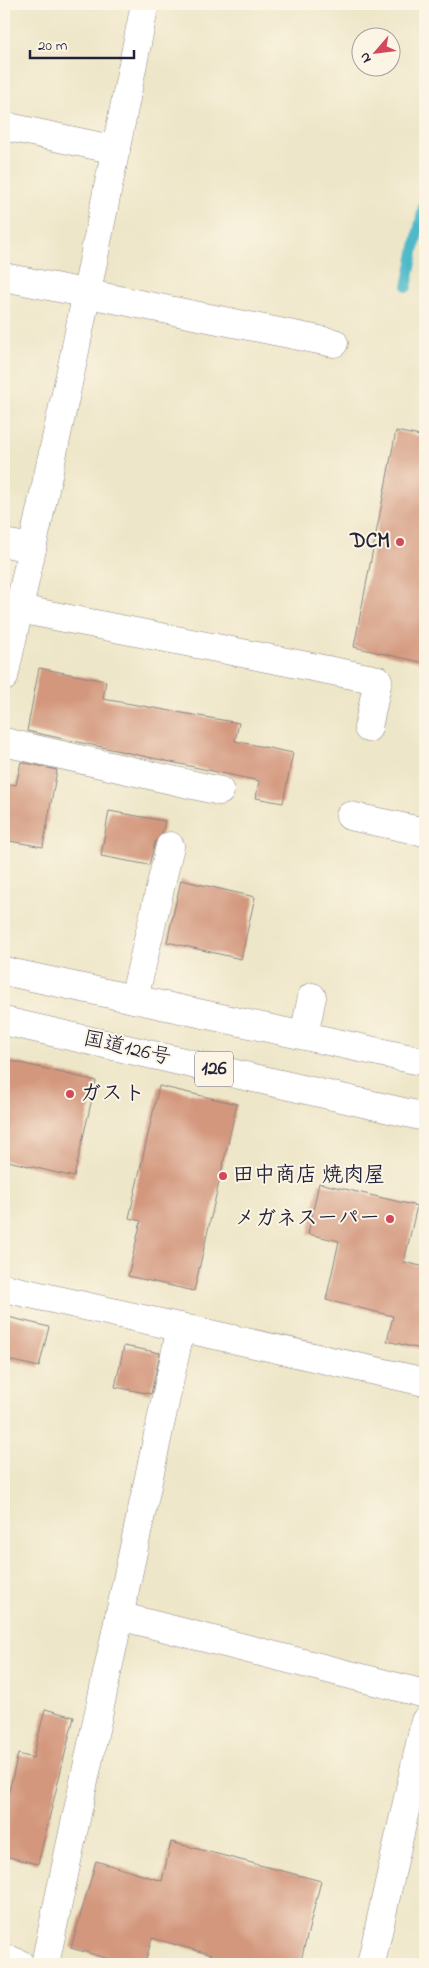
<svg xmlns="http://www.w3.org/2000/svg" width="429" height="1968" font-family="'Indie Flower','Klee One',sans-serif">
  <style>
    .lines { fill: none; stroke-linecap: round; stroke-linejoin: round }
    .stream { stroke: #4eb9c9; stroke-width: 10 }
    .building { fill: #d3977d }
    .minor-casing { stroke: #888482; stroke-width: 29 }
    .highway-casing { stroke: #888482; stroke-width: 29 }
    .minor { stroke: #fff; stroke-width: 28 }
    .highway { stroke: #fff; stroke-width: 28 }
    .poi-dot { fill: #d1495b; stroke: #fcf5e5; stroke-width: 2 }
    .labels { text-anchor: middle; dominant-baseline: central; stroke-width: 4; stroke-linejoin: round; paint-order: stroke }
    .shield { fill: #fcf5e5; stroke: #63616e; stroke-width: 1 }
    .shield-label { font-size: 20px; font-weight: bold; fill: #22223b }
    .poi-label { font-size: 21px; font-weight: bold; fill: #22223b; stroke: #fcf5e5; text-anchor: end }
    .street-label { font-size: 21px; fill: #22223b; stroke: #fcf5e5 }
  </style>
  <rect width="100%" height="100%" fill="#fcf5e5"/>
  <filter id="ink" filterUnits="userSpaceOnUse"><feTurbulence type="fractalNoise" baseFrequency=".02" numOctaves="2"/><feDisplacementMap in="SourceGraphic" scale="10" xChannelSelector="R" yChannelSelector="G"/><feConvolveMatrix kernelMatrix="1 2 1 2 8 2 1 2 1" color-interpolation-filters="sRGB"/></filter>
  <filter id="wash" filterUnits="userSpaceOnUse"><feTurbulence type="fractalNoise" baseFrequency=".0096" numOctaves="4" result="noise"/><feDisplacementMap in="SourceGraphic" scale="20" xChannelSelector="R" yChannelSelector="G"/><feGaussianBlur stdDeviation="1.12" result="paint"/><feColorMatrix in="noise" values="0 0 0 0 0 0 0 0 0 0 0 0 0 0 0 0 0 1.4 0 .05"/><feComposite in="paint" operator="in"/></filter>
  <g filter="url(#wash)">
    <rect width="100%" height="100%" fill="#eee6c8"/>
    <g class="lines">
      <!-- stream -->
      <path class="stream" d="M 407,287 L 425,197"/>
    </g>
    <g id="blocks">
      <!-- building -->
      <g class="building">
        <path d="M 396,431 L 425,437 L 425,663 L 354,647 Z"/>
        <path d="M 39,668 L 106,681 L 103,699 L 239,723 L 235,741 L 293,753 L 283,803 L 256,798 L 259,781 L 27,731 Z"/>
        <path d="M 21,762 L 57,770 L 43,847 L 4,840 L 4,783 L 16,785 Z"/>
        <path d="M 109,811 L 165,821 L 162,833 L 155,842 L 149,865 L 101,856 Z"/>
        <path d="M 181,880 L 255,897 L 241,959 L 167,942 Z"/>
        <path d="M 4,1059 L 96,1081 L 74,1177 L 4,1160 Z"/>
        <path d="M 159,1086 L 237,1104 L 194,1291 L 128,1276 L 141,1221 L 129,1218 Z"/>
        <path d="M 319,1183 L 417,1206 L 404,1262 L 425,1267 L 425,1350 L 387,1341 L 393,1316 L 326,1300 L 339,1241 L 308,1234 Z"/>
        <path d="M 4,1316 L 49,1327 L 39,1367 L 4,1359 Z"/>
        <path d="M 124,1346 L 160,1353 L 151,1394 L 115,1387 Z"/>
        <path d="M 45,1709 L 74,1717 L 38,1864 L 4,1856 L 4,1812 L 18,1754 L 33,1758 Z"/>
        <path d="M 171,1842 L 321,1881 L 300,1964 L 222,1964 L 223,1958 L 152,1938 L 145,1964 L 127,1964 L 71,1948 L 96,1861 L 162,1881 Z"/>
      </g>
    </g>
  </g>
  <g filter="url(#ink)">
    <use href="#blocks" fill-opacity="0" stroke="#888482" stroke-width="1"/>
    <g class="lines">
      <defs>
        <g id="minor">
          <path d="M 4,126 L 116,150"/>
          <path d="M 4,277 L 334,343"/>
          <path d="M 4,543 L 32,548"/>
          <path d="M 19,609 L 378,680 L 368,728"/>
          <path d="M 4,677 L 73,361 L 145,4"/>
          <path d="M 4,742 L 220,791"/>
          <path d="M 350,816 L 425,832"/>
          <path d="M 134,999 L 170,846"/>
          <path d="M 304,1035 L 312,997"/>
          <path d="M 4,1288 L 425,1382"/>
          <path d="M 119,1616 L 425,1694"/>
          <path d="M 4,1957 L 20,1964"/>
          <path d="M 45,1964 L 181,1327"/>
          <path d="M 371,1964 L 425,1721"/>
        </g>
        <g id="highway">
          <path d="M 4,971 L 425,1062"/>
          <path d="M 4,1021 L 425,1117"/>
        </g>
      </defs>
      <!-- minor casing -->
      <use href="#minor" class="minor-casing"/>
      <!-- highway casing -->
      <use href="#highway" class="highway-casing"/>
      <!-- minor -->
      <use href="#minor" class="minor"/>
      <!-- highway -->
      <use href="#highway" class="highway"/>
    </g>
  </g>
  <!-- markers -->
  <g class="poi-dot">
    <circle cx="400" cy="542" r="5"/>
    <circle cx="70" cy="1094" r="5"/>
    <circle cx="223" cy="1176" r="5"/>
    <circle cx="390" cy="1219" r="5"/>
  </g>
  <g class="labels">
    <!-- shield labels -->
    <rect class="shield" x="195" y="1051.5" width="38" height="35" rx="4"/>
    <g class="shield-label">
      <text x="214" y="1069">126</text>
    </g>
    <!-- poi labels -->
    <g class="poi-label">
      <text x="390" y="542">DCM</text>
      <text x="80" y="1094" text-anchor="start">ガスト</text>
      <text x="233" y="1176" text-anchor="start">田中商店 焼肉屋</text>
      <text x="380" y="1219">メガネスーパー</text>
    </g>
    <!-- street labels -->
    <g class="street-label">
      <text transform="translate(127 1049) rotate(13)">国道126号</text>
    </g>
  </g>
  <!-- margin -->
  <rect width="429" height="1968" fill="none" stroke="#fcf5e5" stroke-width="20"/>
  <!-- north arrow -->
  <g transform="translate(376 52) rotate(242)"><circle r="24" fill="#fcf5e5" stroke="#a5a1a1"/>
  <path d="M0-4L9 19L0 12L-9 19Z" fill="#d1495b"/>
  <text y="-8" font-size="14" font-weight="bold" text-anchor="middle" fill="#22223b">N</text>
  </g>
  <!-- scale -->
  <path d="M30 50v8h104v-8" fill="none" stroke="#22223b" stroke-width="2.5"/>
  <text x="38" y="50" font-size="15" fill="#22223b" stroke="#fcf5e5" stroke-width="4" paint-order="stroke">20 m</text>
</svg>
